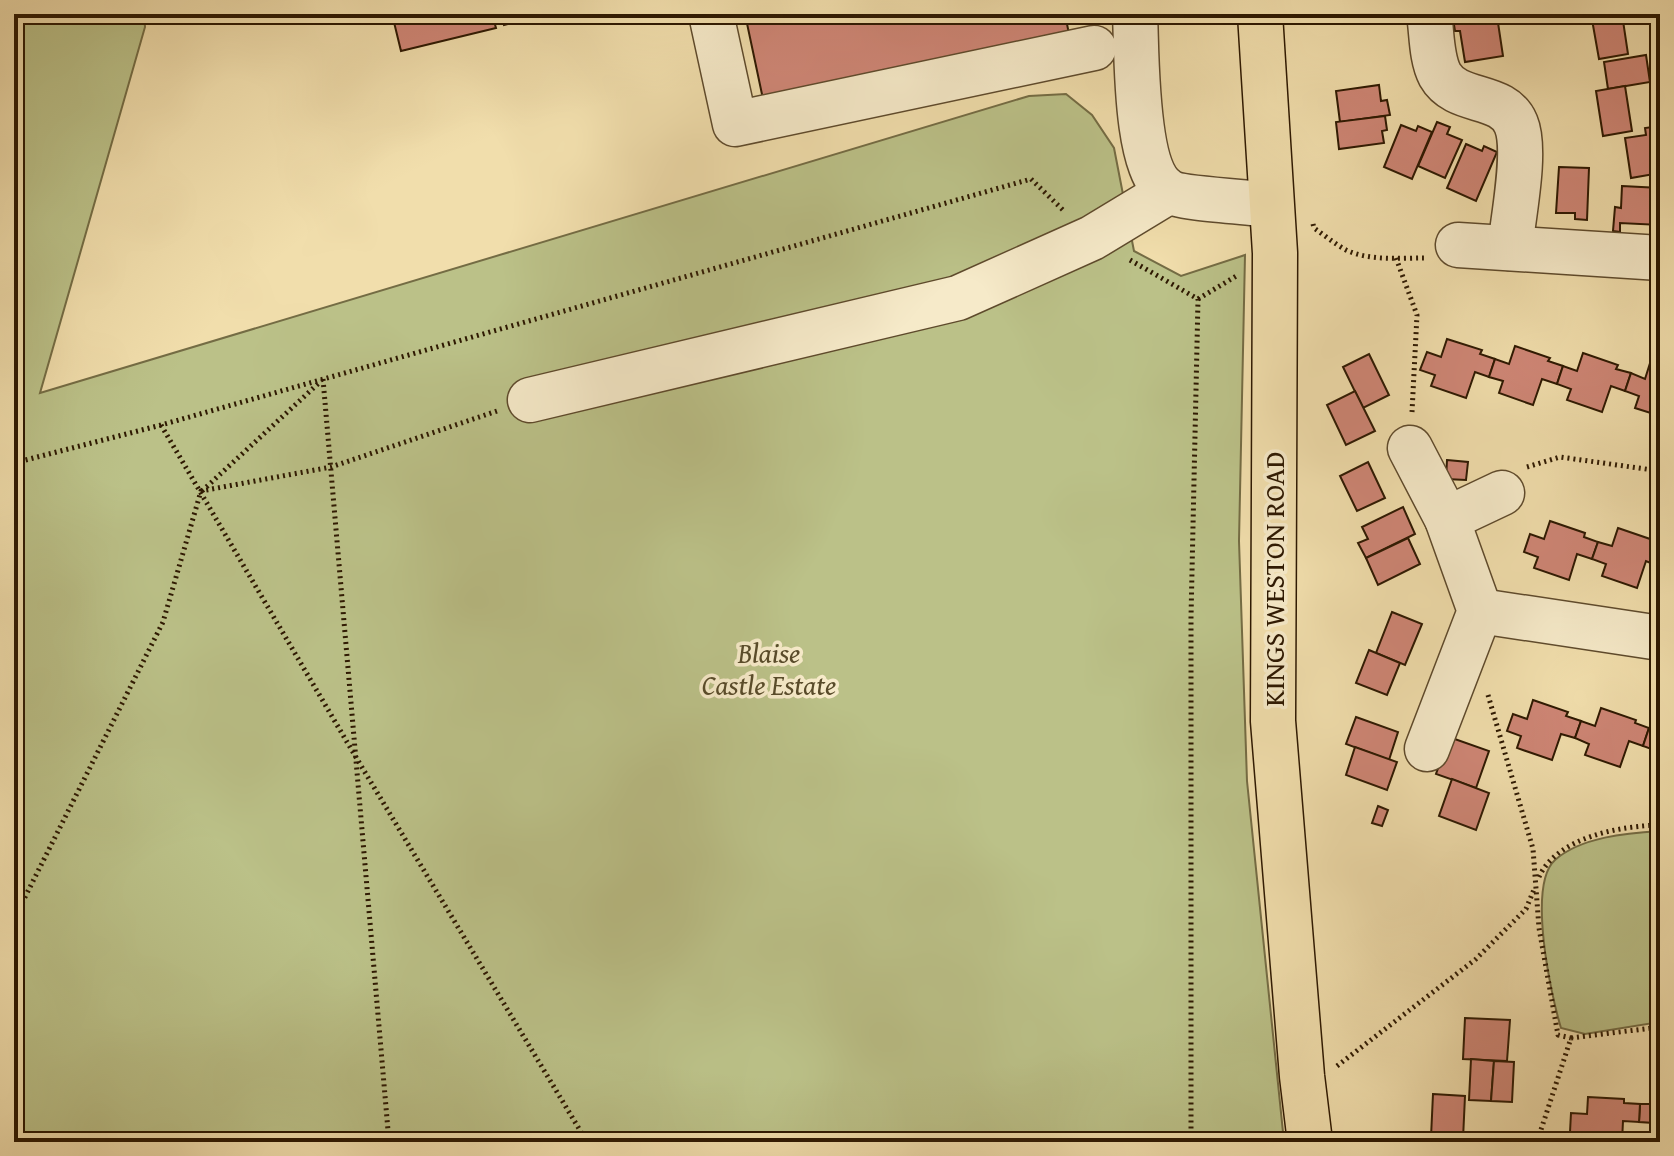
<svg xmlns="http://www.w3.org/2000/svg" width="1674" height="1156" font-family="'Gentium Book Plus',serif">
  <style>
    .green { fill: #bbc188; stroke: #746c44; stroke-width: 2 }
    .building { fill: #cf8676; stroke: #2d1801; stroke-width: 2 }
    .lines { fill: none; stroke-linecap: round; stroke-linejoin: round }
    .minor-casing { stroke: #5e4a2c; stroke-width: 47 }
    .major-casing { stroke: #2d1801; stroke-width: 47 }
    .path { stroke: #2d1801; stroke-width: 5; stroke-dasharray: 2 4; stroke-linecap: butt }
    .minor { stroke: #f6eac9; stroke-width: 44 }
    .major { stroke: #f1deac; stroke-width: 44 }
    .labels { text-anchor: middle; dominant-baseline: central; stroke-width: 7; stroke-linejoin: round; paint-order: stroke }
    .street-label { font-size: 28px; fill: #2d1801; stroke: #f6eac9 }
    .park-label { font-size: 28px; font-style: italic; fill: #584b2a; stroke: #f6eac9 }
  </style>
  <rect width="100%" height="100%" fill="#f1deac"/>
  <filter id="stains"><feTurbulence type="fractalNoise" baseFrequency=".0025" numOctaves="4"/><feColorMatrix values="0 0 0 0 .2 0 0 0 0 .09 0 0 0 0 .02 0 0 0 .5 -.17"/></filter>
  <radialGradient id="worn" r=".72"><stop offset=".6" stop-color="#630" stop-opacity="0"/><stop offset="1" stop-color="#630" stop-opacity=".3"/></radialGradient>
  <!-- green -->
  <g class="green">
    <path d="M 14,14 L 144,14 L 145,27 L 40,393 L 1029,96 L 1066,94 L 1092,115 L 1114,148 L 1134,251 L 1181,276 L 1245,255 L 1239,541 L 1247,781 L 1284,1142 L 14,1142 Z"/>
    <path d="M 1660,831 L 1660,1022 L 1585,1034 L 1561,1028 C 1551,995 1527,885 1555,860 C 1581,837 1627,833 1660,831 Z"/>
  </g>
  <!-- building -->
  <g class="building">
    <path d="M 392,14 L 492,14 L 496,28 L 401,51 Z"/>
    <path d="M 502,14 L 547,14 L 504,25 Z"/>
    <path d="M 745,14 L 1065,14 L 1069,34 L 763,99 Z"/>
    <path d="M 1483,14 L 1484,19 L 1497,16 L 1503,56 L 1465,62 L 1460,31 L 1455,31 L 1453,19 Z"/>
    <path d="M 1591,14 L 1622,14 L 1628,54 L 1599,59 Z"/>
    <path d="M 1646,55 L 1650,82 L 1608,89 L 1604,62 Z"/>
    <path d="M 1379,85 L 1381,101 L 1387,100 L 1390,115 L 1340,122 L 1336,91 Z"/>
    <path d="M 1625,86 L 1632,131 L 1603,136 L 1596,91 Z"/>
    <path d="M 1385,116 L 1387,130 L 1382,131 L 1384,143 L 1339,149 L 1336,122 Z"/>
    <path d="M 1437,122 L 1450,127 L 1447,134 L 1462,140 L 1445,178 L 1418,166 Z"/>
    <path d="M 1401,125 L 1416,131 L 1418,126 L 1432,132 L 1412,179 L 1384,167 Z"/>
    <path d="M 1660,126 L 1660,173 L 1631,178 L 1625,138 L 1646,135 L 1645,128 Z"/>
    <path d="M 1466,144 L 1482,151 L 1484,146 L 1497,152 L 1476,201 L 1447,188 Z"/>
    <path d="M 1559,167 L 1589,168 L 1587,220 L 1575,219 L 1575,213 L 1556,213 Z"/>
    <path d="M 1622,186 L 1660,188 L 1660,225 L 1620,223 L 1620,232 L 1613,231 L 1615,207 L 1621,208 Z"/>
    <path d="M 1447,339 L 1482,350 L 1480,354 L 1495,359 L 1489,377 L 1475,372 L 1466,398 L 1431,386 L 1435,375 L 1420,370 L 1427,352 L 1441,357 Z"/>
    <path d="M 1515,346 L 1550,358 L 1548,361 L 1563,366 L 1557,384 L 1542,379 L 1533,405 L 1499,393 L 1503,381 L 1489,377 L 1495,359 L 1509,364 Z"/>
    <path d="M 1583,353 L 1618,365 L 1616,369 L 1631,373 L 1625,391 L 1611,386 L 1602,412 L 1567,400 L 1571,389 L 1557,384 L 1563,366 L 1577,371 Z"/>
    <path d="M 1369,354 L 1389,395 L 1363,408 L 1343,367 Z"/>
    <path d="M 1651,360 L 1660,363 L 1660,416 L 1635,408 L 1639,396 L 1625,391 L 1631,373 L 1645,379 Z"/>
    <path d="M 1355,391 L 1375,431 L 1346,445 L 1327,405 Z"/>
    <path d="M 1447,460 L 1468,462 L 1466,480 L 1446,479 Z"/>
    <path d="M 1368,462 L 1385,498 L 1357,511 L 1340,476 Z"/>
    <path d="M 1403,507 L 1415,534 L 1366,558 L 1358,543 L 1368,539 L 1362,527 Z"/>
    <path d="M 1550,521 L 1585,533 L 1584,537 L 1598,542 L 1592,559 L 1577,554 L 1569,580 L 1534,568 L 1538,557 L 1524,552 L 1530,534 L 1544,539 Z"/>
    <path d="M 1618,528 L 1653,540 L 1652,544 L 1660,547 L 1660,567 L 1646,561 L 1637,588 L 1602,576 L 1606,564 L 1592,559 L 1598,542 L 1612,546 Z"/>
    <path d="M 1408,538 L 1420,564 L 1378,585 L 1366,558 Z"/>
    <path d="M 1392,612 L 1422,624 L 1405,665 L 1376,653 Z"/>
    <path d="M 1369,650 L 1400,663 L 1387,695 L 1356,683 Z"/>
    <path d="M 1533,700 L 1568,712 L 1566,716 L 1581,721 L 1575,738 L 1561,734 L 1552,760 L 1517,748 L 1521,736 L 1507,731 L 1513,714 L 1527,719 Z"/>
    <path d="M 1601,708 L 1636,720 L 1635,723 L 1649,728 L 1643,746 L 1629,741 L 1620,767 L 1585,755 L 1589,744 L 1575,738 L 1581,721 L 1595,726 Z"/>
    <path d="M 1356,717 L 1398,732 L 1389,760 L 1346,744 Z"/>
    <path d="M 1649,728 L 1660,732 L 1660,765 L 1653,762 L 1657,751 L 1643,746 Z"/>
    <path d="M 1449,737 L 1489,751 L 1476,788 L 1436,774 Z"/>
    <path d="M 1355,747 L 1397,762 L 1387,790 L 1346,775 Z"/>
    <path d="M 1452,779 L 1489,793 L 1476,830 L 1439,816 Z"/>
    <path d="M 1378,806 L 1388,810 L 1382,826 L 1372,823 Z"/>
    <path d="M 1465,1018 L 1510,1020 L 1507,1061 L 1463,1059 Z"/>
    <path d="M 1471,1059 L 1494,1061 L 1491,1101 L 1469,1100 Z"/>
    <path d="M 1494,1061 L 1514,1062 L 1512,1102 L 1491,1101 Z"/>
    <path d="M 1656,1087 L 1660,1087 L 1660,1138 L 1654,1137 L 1654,1123 L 1639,1122 L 1640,1104 L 1655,1104 Z"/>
    <path d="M 1433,1094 L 1465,1096 L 1463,1139 L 1431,1137 Z"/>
    <path d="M 1588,1097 L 1624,1099 L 1624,1103 L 1640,1104 L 1639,1122 L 1623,1121 L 1622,1142 L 1586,1142 L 1586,1133 L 1570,1132 L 1571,1113 L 1587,1114 Z"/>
  </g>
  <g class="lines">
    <defs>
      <g id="minor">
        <path d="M 711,14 L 735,124 L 1094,48"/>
        <path d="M 1135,14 C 1137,52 1134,170 1168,191 C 1180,199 1252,202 1271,205"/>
        <path d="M 1429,14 C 1432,33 1431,58 1440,75 C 1457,105 1503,92 1516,124 C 1527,150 1513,218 1510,248"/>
        <path d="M 1458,245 L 1660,258"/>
        <path d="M 530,400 L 958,298 L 1092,238 L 1168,192"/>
        <path d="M 1410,448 L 1447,519 L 1480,611 L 1427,749"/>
        <path d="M 1447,519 L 1502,493"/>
        <path d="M 1480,611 L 1660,638"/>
      </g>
      <path id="major" d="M 1260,14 L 1275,253 L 1273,721 L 1302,1076 L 1310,1142"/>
    </defs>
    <!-- minor casing -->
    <use href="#minor" class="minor-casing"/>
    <!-- major casing -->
    <use href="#major" class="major-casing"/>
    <!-- path -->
    <g class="path">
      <path d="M 1313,224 L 1314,228 C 1324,235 1335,244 1346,250 C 1369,261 1399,258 1424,258"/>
      <path d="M 1396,258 L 1417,315 L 1412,412"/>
      <path d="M 1130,260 L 1198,299 L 1191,617 L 1191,1142"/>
      <path d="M 1198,299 L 1238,275"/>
      <path d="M 323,379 L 389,1142"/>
      <path d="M 161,425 L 357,759 L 587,1142"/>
      <path d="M 14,463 L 161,425 L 1031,179 L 1065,212"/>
      <path d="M 1527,467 L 1560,457 L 1660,471"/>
      <path d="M 202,491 L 321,381"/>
      <path d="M 1488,695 L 1533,849 L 1539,928 L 1558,1035 L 1571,1038 L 1537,1142"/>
      <path d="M 1539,877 C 1557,837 1620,826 1660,825"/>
      <path d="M 14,919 L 163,622 L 201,491 L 331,467 L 497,411"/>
      <path d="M 1571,1038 L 1660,1027"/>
      <path d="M 1337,1066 L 1476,959 L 1526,909 L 1535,887"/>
    </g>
    <!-- minor -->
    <use href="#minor" class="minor"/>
    <!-- major -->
    <use href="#major" class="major"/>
  </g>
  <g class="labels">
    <!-- street labels -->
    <g class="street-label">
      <text transform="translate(1273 579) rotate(-90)">KINGS WESTON ROAD</text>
    </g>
    <!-- park labels -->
    <g class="park-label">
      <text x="769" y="652">Blaise<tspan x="769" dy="32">Castle Estate</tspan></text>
    </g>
  </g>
  <!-- margin -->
  <rect width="1674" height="1156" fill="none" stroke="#f1deac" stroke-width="48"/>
  <rect x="16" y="16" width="1642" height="1124" fill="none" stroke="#2d1801" stroke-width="4"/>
  <rect x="24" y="24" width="1626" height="1108" fill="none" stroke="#2d1801" stroke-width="2"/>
  <rect width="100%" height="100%" filter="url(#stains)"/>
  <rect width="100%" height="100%" fill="url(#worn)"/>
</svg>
